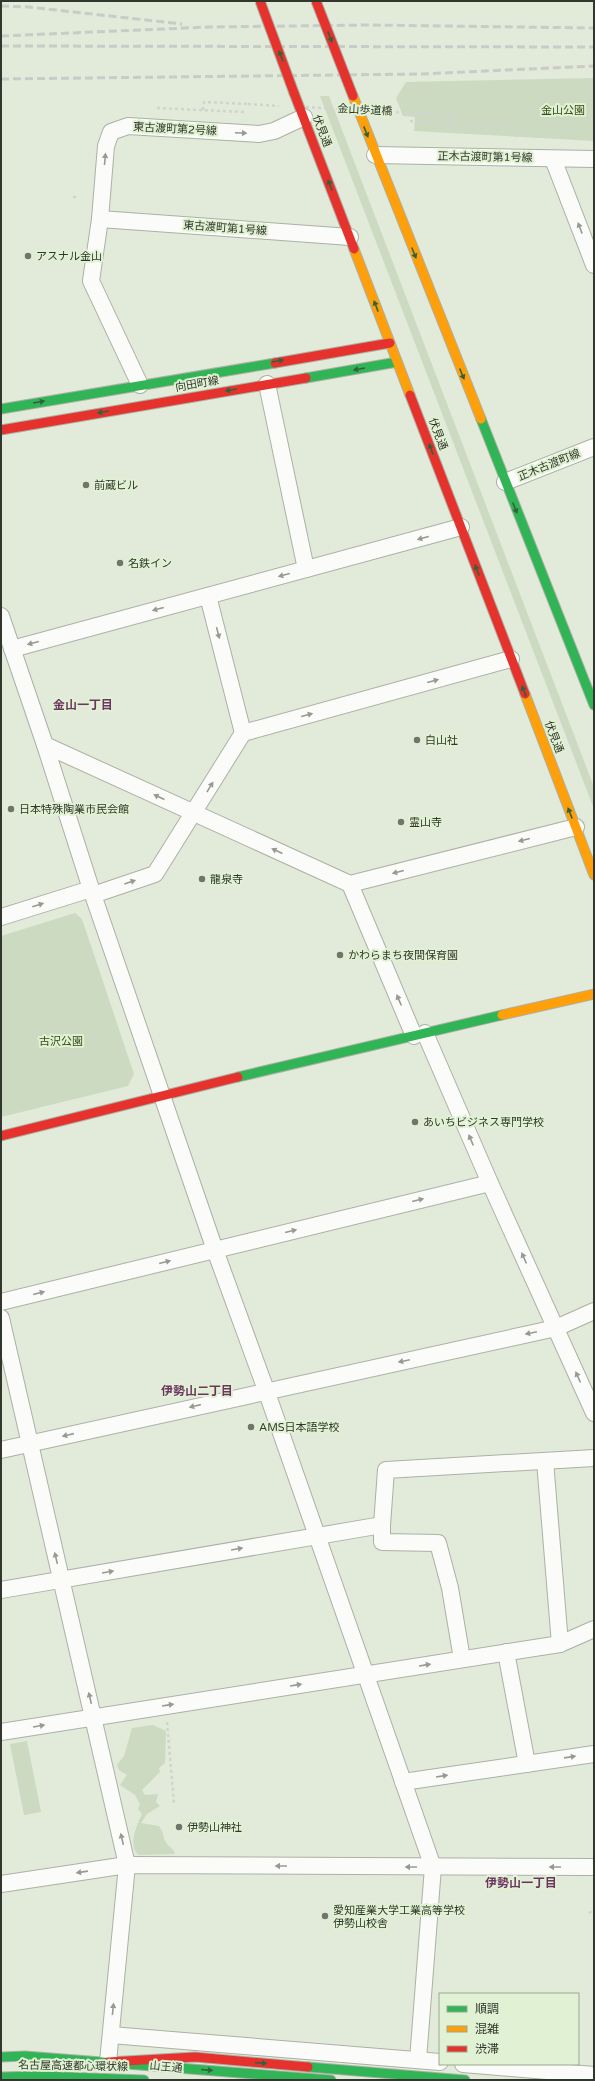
<svg xmlns="http://www.w3.org/2000/svg" width="595" height="2081" font-family="'Varela Round','Noto Sans JP',sans-serif">
  <style>
    .green { fill: #cddac2 }
    .lines { fill: none; stroke-linecap: round; stroke-linejoin: round }
    .street-casing { stroke: #abb1a5; stroke-width: 18 }
    .fast-casing { stroke: #abb1a5; stroke-width: 11 }
    .slow-casing { stroke: #abb1a5; stroke-width: 11 }
    .jam-casing { stroke: #abb1a5; stroke-width: 11 }
    .path { stroke: #d1d3cf; stroke-width: 2.5; stroke-dasharray: 3 3; stroke-linecap: butt }
    .street { stroke: #fbfcf9; stroke-width: 16 }
    .fast { stroke: #30b455; stroke-width: 9 }
    .slow { stroke: #ff9f0a; stroke-width: 9 }
    .jam { stroke: #e5322d; stroke-width: 9 }
    .rail { stroke: #c9cbc7; stroke-width: 3; stroke-dasharray: 8 4; stroke-linecap: butt }
    .jam-bridge-casing { stroke: #abb1a5; stroke-width: 11; stroke-linecap: butt }
    .path-bridge { stroke: #d1d3cf; stroke-width: 2.5; stroke-dasharray: 3 3; stroke-linecap: butt }
    .jam-bridge { stroke: #e5322d; stroke-width: 9 }
    .oneway { fill: #31633a }
    .oneway2 { fill: #969a92 }
    .poi-dot { fill: #6f7669; stroke: #e1f1d3; stroke-width: 1.5 }
    .labels { text-anchor: middle; dominant-baseline: central; stroke-width: 4; stroke-linejoin: round; paint-order: stroke }
    .street-label { font-size: 11px; fill: #31372c; stroke: #e1f1d3 }
    .park-label { font-size: 11px; fill: #334c16; stroke: #e1f1d3 }
    .poi-label { font-size: 11px; fill: #31372c; stroke: #e1f1d3; text-anchor: start }
    .neighbourhood-label { font-size: 12px; font-weight: bold; fill: #6d3562; stroke: #e1f1d3 }
  </style>
  <rect width="100%" height="100%" fill="#e2eada"/>
  <!-- green -->
  <g class="green">
    <path d="M 594,78 L 594,141 L 414,131 L 415,117 L 403,116 L 396,98 L 406,82 Z"/>
    <path d="M 320,96 L 329,96 L 594,787 L 594,809 Z"/>
    <path d="M 75,913 L 82,919 L 134,1074 L 128,1086 L 1,1117 L 1,936 Z"/>
    <path d="M 153,1725 L 166,1731 L 165,1763 L 159,1768 L 160,1772 L 142,1790 L 145,1795 L 158,1794 L 156,1802 L 160,1806 L 147,1814 L 141,1823 L 159,1826 C 163,1831 163,1836 165,1841 C 168,1847 174,1848 175,1854 L 139,1855 C 127,1846 137,1825 142,1814 L 138,1809 L 140,1804 L 135,1795 L 120,1785 L 127,1775 L 119,1770 L 117,1765 L 124,1756 L 132,1728 Z"/>
    <path d="M 27,1741 L 41,1812 L 24,1815 L 10,1744 Z"/>
  </g>
  <g class="lines">
    <defs>
      <g id="street">
        <path d="M 375,155 L 594,159"/>
        <path d="M 553,159 L 594,265"/>
        <path d="M 100,219 L 350,237"/>
        <path d="M 267,384 L 306,569"/>
        <path d="M 140,385 L 91,281 L 100,219 L 106,146 L 111,132 L 128,126 L 259,134 L 274,131 L 304,117"/>
        <path d="M 505,482 L 594,447"/>
        <path d="M 208,596 L 243,733"/>
        <path d="M 1,616 L 45,745 L 91,889 L 215,1250 L 266,1390 L 433,1867 L 418,2060"/>
        <path d="M 12,649 L 461,527"/>
        <path d="M 45,745 L 350,884 L 576,827"/>
        <path d="M 350,884 L 414,1036"/>
        <path d="M 93,895 L 155,874 L 243,733 L 511,659"/>
        <path d="M 1,917 L 91,889"/>
        <path d="M 425,1033 L 490,1183 L 594,1413"/>
        <path d="M 1,1302 L 490,1183"/>
        <path d="M 1,1318 L 127,1865 L 108,2062"/>
        <path d="M 1,1450 L 556,1328 L 594,1311"/>
        <path d="M 545,1461 L 560,1644"/>
        <path d="M 382,1525 L 382,1542 L 438,1543 L 450,1588 L 462,1659"/>
        <path d="M 1,1590 L 382,1525 L 386,1470 L 594,1458"/>
        <path d="M 506,1652 L 527,1764"/>
        <path d="M 1,1732 L 560,1644 L 594,1629"/>
        <path d="M 403,1782 L 594,1754"/>
        <path d="M 1,1884 L 127,1865 L 594,1867"/>
        <path d="M 111,2035 L 440,2062"/>
        <path d="M 463,2064 L 594,2075"/>
      </g>
      <g id="fast">
        <path d="M 306,378 L 397,362"/>
        <path d="M 1,409 L 275,363"/>
        <path d="M 481,419 L 594,705"/>
        <path d="M 238,1077 L 502,1015"/>
        <path d="M 1,2057 L 25,2056 L 331,2080"/>
        <path d="M 308,2067 L 465,2080"/>
        <path d="M 1,2077 L 40,2076 L 144,2080"/>
      </g>
      <g id="slow">
        <path d="M 353,96 L 481,419"/>
        <path d="M 354,249 L 410,395"/>
        <path d="M 525,694 L 594,875"/>
        <path d="M 502,1015 L 594,994"/>
      </g>
      <g id="jam">
        <path d="M 294,93 L 354,249"/>
        <path d="M 275,363 L 390,343"/>
        <path d="M 410,395 L 525,694"/>
        <path d="M 1,430 L 306,378"/>
        <path d="M 1,1136 L 238,1077"/>
        <path d="M 108,2062 L 195,2057 L 308,2067"/>
      </g>
    </defs>
    <!-- street casing -->
    <use href="#street" class="street-casing"/>
    <!-- fast casing -->
    <use href="#fast" class="fast-casing"/>
    <!-- slow casing -->
    <use href="#slow" class="slow-casing"/>
    <!-- jam casing -->
    <use href="#jam" class="jam-casing"/>
    <!-- path -->
    <g class="path">
      <path d="M 157,108 L 244,112"/>
      <path d="M 203,110 L 204,102 L 248,104"/>
      <path d="M 410,113 L 453,114 L 453,123"/>
      <path d="M 410,121 L 516,126 L 516,140"/>
      <path d="M 73,197 L 79,197"/>
      <path d="M 167,1722 L 174,1804"/>
      <path d="M 589,1913 L 594,1910"/>
    </g>
    <!-- street -->
    <use href="#street" class="street"/>
    <!-- fast -->
    <use href="#fast" class="fast"/>
    <!-- slow -->
    <use href="#slow" class="slow"/>
    <!-- jam -->
    <use href="#jam" class="jam"/>
    <!-- rail -->
    <g class="rail">
      <path d="M 1,6 L 29,7 L 182,24"/>
      <path d="M 1,36 L 209,27 L 369,25 L 594,28"/>
      <path d="M 1,46 L 594,47"/>
      <path d="M 1,79 L 421,74 L 594,66"/>
    </g>
    <defs>
      <g id="jam-bridge">
        <path d="M 260,1 L 294,93"/>
        <path d="M 316,1 L 353,96"/>
      </g>
    </defs>
    <!-- jam-bridge casing -->
    <use href="#jam-bridge" class="jam-bridge-casing"/>
    <!-- path-bridge -->
    <g class="path-bridge">
      <path d="M 248,104 L 279,106"/>
      <path d="M 306,107 L 339,109"/>
      <path d="M 366,110 L 410,113"/>
    </g>
    <!-- jam-bridge -->
    <use href="#jam-bridge" class="jam-bridge"/>
  </g>
  <!-- one-way arrows -->
  <defs><path id="oneway-solid" d="M-6-.8H1V-3.2L6.5 0L1 3.2V.8H-6Z"/></defs>
  <g class="oneway">
    <use href="#oneway-solid" transform="translate(330 37) rotate(69)"/>
    <use href="#oneway-solid" transform="translate(281 56) rotate(-111)"/>
    <use href="#oneway-solid" transform="translate(366 132) rotate(69)"/>
    <use href="#oneway-solid" transform="translate(330 185) rotate(-111)"/>
    <use href="#oneway-solid" transform="translate(414 253) rotate(68)"/>
    <use href="#oneway-solid" transform="translate(376 306) rotate(-111)"/>
    <use href="#oneway-solid" transform="translate(278 361) rotate(-10)"/>
    <use href="#oneway-solid" transform="translate(359 369) rotate(170)"/>
    <use href="#oneway-solid" transform="translate(462 374) rotate(68)"/>
    <use href="#oneway-solid" transform="translate(231 390) rotate(170)"/>
    <use href="#oneway-solid" transform="translate(39 402) rotate(-10)"/>
    <use href="#oneway-solid" transform="translate(103 412) rotate(170)"/>
    <use href="#oneway-solid" transform="translate(431 449) rotate(-111)"/>
    <use href="#oneway-solid" transform="translate(515 508) rotate(68)"/>
    <use href="#oneway-solid" transform="translate(477 570) rotate(-111)"/>
    <use href="#oneway-solid" transform="translate(524 691) rotate(-111)"/>
    <use href="#oneway-solid" transform="translate(570 813) rotate(-111)"/>
    <use href="#oneway-solid" transform="translate(261 2063) rotate(5)"/>
    <use href="#oneway-solid" transform="translate(207 2070) rotate(5)"/>
  </g>
  <g class="oneway2">
    <use href="#oneway-solid" transform="translate(241 133) rotate(3)"/>
    <use href="#oneway-solid" transform="translate(105 159) rotate(-85)"/>
    <use href="#oneway-solid" transform="translate(580 228) rotate(-111)"/>
    <use href="#oneway-solid" transform="translate(423 538) rotate(165)"/>
    <use href="#oneway-solid" transform="translate(284 575) rotate(165)"/>
    <use href="#oneway-solid" transform="translate(158 609) rotate(165)"/>
    <use href="#oneway-solid" transform="translate(218 633) rotate(76)"/>
    <use href="#oneway-solid" transform="translate(33 643) rotate(165)"/>
    <use href="#oneway-solid" transform="translate(433 681) rotate(-15)"/>
    <use href="#oneway-solid" transform="translate(307 715) rotate(-15)"/>
    <use href="#oneway-solid" transform="translate(210 787) rotate(-59)"/>
    <use href="#oneway-solid" transform="translate(159 797) rotate(-155)"/>
    <use href="#oneway-solid" transform="translate(524 840) rotate(166)"/>
    <use href="#oneway-solid" transform="translate(277 851) rotate(-155)"/>
    <use href="#oneway-solid" transform="translate(398 872) rotate(166)"/>
    <use href="#oneway-solid" transform="translate(130 882) rotate(-19)"/>
    <use href="#oneway-solid" transform="translate(38 905) rotate(-17)"/>
    <use href="#oneway-solid" transform="translate(399 1000) rotate(-113)"/>
    <use href="#oneway-solid" transform="translate(471 1140) rotate(-113)"/>
    <use href="#oneway-solid" transform="translate(418 1200) rotate(-14)"/>
    <use href="#oneway-solid" transform="translate(291 1231) rotate(-14)"/>
    <use href="#oneway-solid" transform="translate(524 1258) rotate(-114)"/>
    <use href="#oneway-solid" transform="translate(165 1262) rotate(-14)"/>
    <use href="#oneway-solid" transform="translate(39 1293) rotate(-14)"/>
    <use href="#oneway-solid" transform="translate(531 1333) rotate(168)"/>
    <use href="#oneway-solid" transform="translate(404 1361) rotate(168)"/>
    <use href="#oneway-solid" transform="translate(578 1377) rotate(-114)"/>
    <use href="#oneway-solid" transform="translate(195 1406) rotate(167)"/>
    <use href="#oneway-solid" transform="translate(68 1435) rotate(167)"/>
    <use href="#oneway-solid" transform="translate(237 1549) rotate(-10)"/>
    <use href="#oneway-solid" transform="translate(56 1558) rotate(-103)"/>
    <use href="#oneway-solid" transform="translate(108 1572) rotate(-10)"/>
    <use href="#oneway-solid" transform="translate(425 1665) rotate(-9)"/>
    <use href="#oneway-solid" transform="translate(296 1685) rotate(-9)"/>
    <use href="#oneway-solid" transform="translate(90 1698) rotate(-103)"/>
    <use href="#oneway-solid" transform="translate(168 1705) rotate(-9)"/>
    <use href="#oneway-solid" transform="translate(39 1726) rotate(-10)"/>
    <use href="#oneway-solid" transform="translate(570 1757) rotate(-8)"/>
    <use href="#oneway-solid" transform="translate(442 1776) rotate(-9)"/>
    <use href="#oneway-solid" transform="translate(122 1839) rotate(-103)"/>
    <use href="#oneway-solid" transform="translate(281 1866) rotate(-180)"/>
    <use href="#oneway-solid" transform="translate(411 1867) rotate(-180)"/>
    <use href="#oneway-solid" transform="translate(555 1867) rotate(-180)"/>
    <use href="#oneway-solid" transform="translate(82 1872) rotate(172)"/>
    <use href="#oneway-solid" transform="translate(113 2009) rotate(-84)"/>
  </g>
  <!-- markers -->
  <g class="poi-dot">
    <circle cx="28" cy="256" r="4"/>
    <circle cx="86" cy="485" r="4"/>
    <circle cx="120" cy="563" r="4"/>
    <circle cx="417" cy="740" r="4"/>
    <circle cx="11" cy="809" r="4"/>
    <circle cx="401" cy="822" r="4"/>
    <circle cx="202" cy="879" r="4"/>
    <circle cx="340" cy="955" r="4"/>
    <circle cx="415" cy="1122" r="4"/>
    <circle cx="251" cy="1427" r="4"/>
    <circle cx="179" cy="1827" r="4"/>
    <circle cx="325" cy="1916" r="4"/>
  </g>
  <g class="labels">
    <!-- street labels -->
    <g class="street-label">
      <text transform="translate(365 110) rotate(3)">金山歩道橋</text>
      <text transform="translate(175 129) rotate(3)">東古渡町第2号線</text>
      <text transform="translate(322 131) rotate(69)">伏見通</text>
      <text transform="translate(485 157) rotate(1)">正木古渡町第1号線</text>
      <text transform="translate(225 228) rotate(4)">東古渡町第1号線</text>
      <text transform="translate(197 384) rotate(-10)">向田町線</text>
      <text transform="translate(438 434) rotate(69)">伏見通</text>
      <text transform="translate(549 465) rotate(-22)">正木古渡町線</text>
      <text transform="translate(554 737) rotate(69)">伏見通</text>
      <text transform="translate(73 2066) rotate(1)">名古屋高速都心環状線</text>
      <text transform="translate(166 2067) rotate(5)">山王通</text>
    </g>
    <!-- park labels -->
    <g class="park-label">
      <text x="563" y="110">金山公園</text>
      <text x="61" y="1041">古沢公園</text>
    </g>
    <!-- poi labels -->
    <g class="poi-label">
      <text x="36" y="256">アスナル金山</text>
      <text x="94" y="485">前蔵ビル</text>
      <text x="128" y="563">名鉄イン</text>
      <text x="425" y="740">白山社</text>
      <text x="19" y="809">日本特殊陶業市民会館</text>
      <text x="409" y="822">霊山寺</text>
      <text x="210" y="879">龍泉寺</text>
      <text x="348" y="955">かわらまち夜間保育園</text>
      <text x="423" y="1122">あいちビジネス専門学校</text>
      <text x="259" y="1427">AMS日本語学校</text>
      <text x="187" y="1827">伊勢山神社</text>
      <text x="333" y="1910">愛知産業大学工業高等学校<tspan x="333" dy="13">伊勢山校舎</tspan></text>
    </g>
    <!-- neighbourhood labels -->
    <g class="neighbourhood-label">
      <text x="83" y="705">金山一丁目</text>
      <text x="197" y="1391">伊勢山二丁目</text>
      <text x="521" y="1883">伊勢山一丁目</text>
    </g>
  </g>
  <!-- border -->
  <rect width="595" height="2081" fill="none" stroke="#31372c" stroke-width="4"/>
  <!-- legend -->
  <rect x="439" y="1993" width="140" height="72" fill="#e1f1d3" stroke="#9ba790"/>
  <rect x="447" y="2006" width="20" height="6" fill="#30b455" stroke="#9ba790"/>
  <text x="475" y="2013" font-size="12" fill="#31372c">順調</text>
  <rect x="447" y="2026" width="20" height="6" fill="#ff9f0a" stroke="#9ba790"/>
  <text x="475" y="2033" font-size="12" fill="#31372c">混雑</text>
  <rect x="447" y="2046" width="20" height="6" fill="#e5322d" stroke="#9ba790"/>
  <text x="475" y="2053" font-size="12" fill="#31372c">渋滞</text>
</svg>
